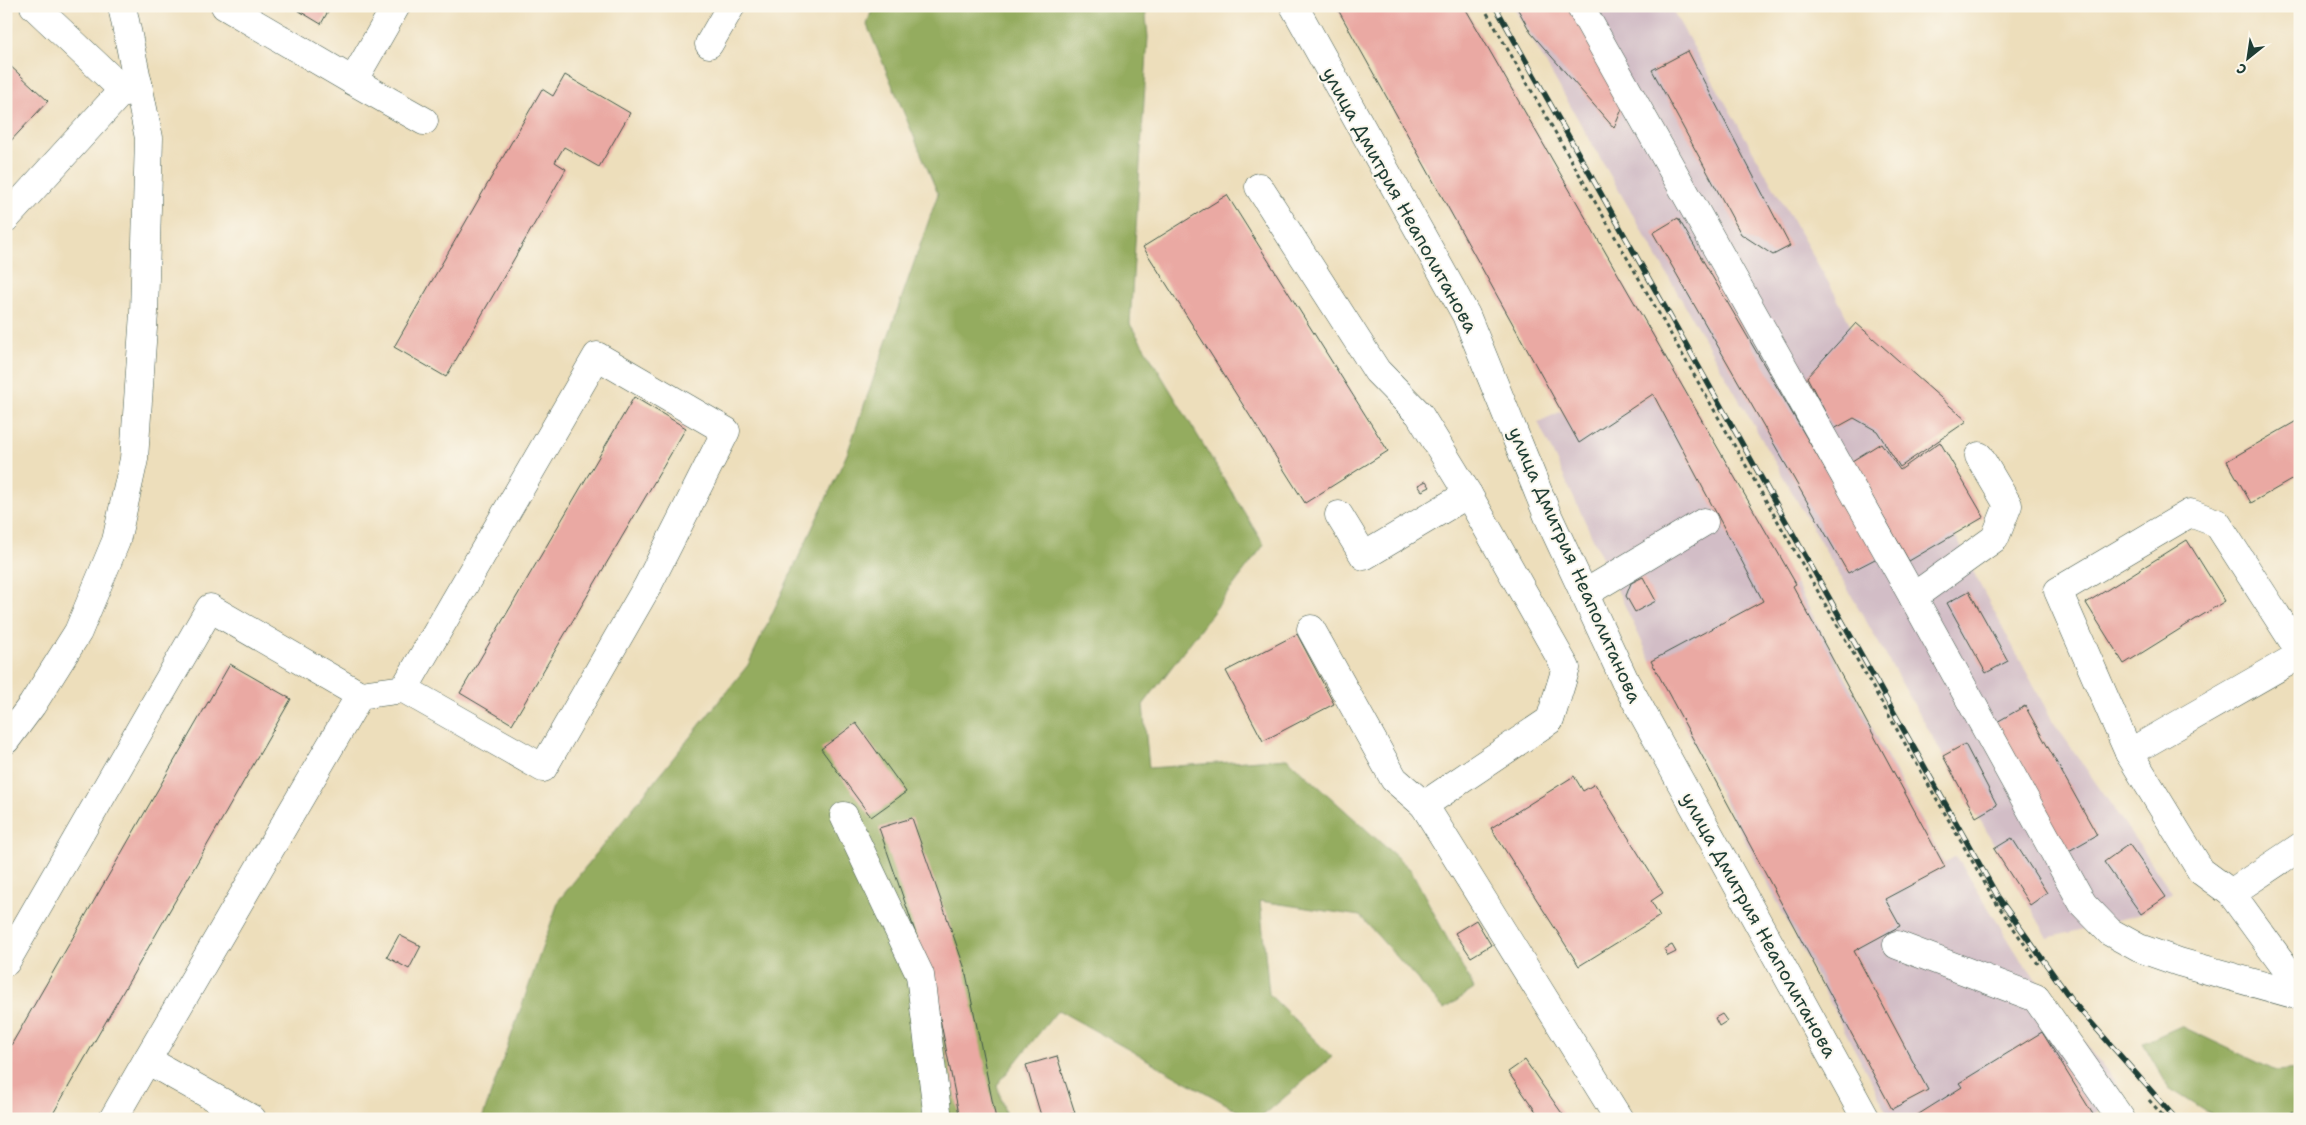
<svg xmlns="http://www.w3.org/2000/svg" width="2306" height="1125" font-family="'Shantell Sans',sans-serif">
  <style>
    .industrial { fill: #d2bdc6 }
    .forest { fill: #94ac5e; stroke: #5a7449 }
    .building { fill: #eaa9a3 }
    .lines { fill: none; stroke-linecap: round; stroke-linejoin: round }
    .minor-casing { stroke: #3e5548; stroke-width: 29 }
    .path { stroke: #3e5548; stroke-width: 3; stroke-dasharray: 4 4; stroke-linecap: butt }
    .minor { stroke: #fff; stroke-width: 28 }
    .rail-casing { stroke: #1f3d34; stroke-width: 5.5 }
    .rail { stroke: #fbf7ec; stroke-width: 4; stroke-dasharray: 11; stroke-linecap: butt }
    .labels { text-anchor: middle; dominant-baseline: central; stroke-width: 4; stroke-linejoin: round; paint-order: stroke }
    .street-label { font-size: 19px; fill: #1f3d34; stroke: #fbf7ec }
  </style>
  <rect width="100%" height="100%" fill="#fbf7ec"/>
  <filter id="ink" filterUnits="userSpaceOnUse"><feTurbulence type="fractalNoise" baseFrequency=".02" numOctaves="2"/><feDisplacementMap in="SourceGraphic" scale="10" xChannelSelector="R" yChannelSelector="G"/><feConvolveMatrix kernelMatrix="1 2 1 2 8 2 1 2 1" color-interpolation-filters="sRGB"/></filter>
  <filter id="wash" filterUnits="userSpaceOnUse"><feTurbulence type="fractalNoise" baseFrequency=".0096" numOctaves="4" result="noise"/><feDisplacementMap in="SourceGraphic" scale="20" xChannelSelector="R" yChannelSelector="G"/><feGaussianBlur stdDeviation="1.12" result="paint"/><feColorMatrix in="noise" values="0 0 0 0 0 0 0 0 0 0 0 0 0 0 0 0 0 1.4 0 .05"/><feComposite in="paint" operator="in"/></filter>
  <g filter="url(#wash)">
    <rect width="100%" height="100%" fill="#eddebb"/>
    <!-- industrial -->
    <g class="industrial">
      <path d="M 1336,6 L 1464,6 L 1796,584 L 1944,863 L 1956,856 L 2021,960 L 2124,1093 L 2087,1119 L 1891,1119 L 1651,661 L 1538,422 L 1562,411 Z"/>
      <path d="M 1513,6 L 1670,6 L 1835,294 L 1980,585 L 2052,720 L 2172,892 L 2166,897 L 2141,914 L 2048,938 Z"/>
    </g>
    <!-- forest -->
    <g class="forest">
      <path d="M 873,6 L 1145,6 L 1148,37 L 1130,324 L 1264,545 L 1143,705 L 1149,768 L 1287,758 L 1411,870 L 1474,989 L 1444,1009 L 1360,916 L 1260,901 L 1269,994 L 1332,1057 L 1259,1119 L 1253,1119 L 1058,1010 L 997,1085 L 1007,1119 L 482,1119 L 559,900 L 748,665 L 847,454 L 938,194 L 867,25 Z"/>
      <path d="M 2181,1026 L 2276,1071 L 2300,1069 L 2300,1119 L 2218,1119 L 2169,1088 L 2143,1043 Z"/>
    </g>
    <g id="blocks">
      <!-- building -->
      <g class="building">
        <path d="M 291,6 L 331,6 L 321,24 Z"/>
        <path d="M 1336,6 L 1464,6 L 1796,584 L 1793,586 L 1945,867 L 1885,899 L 1900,926 L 1854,951 L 1928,1090 L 1892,1109 L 1651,661 L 1763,601 L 1653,394 L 1579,443 Z"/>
        <path d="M 1516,6 L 1569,6 L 1625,102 L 1614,128 L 1531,33 Z"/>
        <path d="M 1688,51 L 1790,246 L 1773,255 L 1741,234 L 1652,70 Z"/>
        <path d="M 6,62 L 48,101 L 6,146 Z"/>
        <path d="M 565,75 L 630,113 L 599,167 L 564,147 L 555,162 L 566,169 L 446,377 L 394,347 L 542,89 L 553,96 Z"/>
        <path d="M 1227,195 L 1388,451 L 1305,503 L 1143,247 Z"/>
        <path d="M 1678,218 L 1877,558 L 1848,573 L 1653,233 Z"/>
        <path d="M 1856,323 L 1967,421 L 1900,467 L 1877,431 L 1854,418 L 1834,429 L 1807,377 Z"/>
        <path d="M 634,397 L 686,428 L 512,724 L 460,693 Z"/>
        <path d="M 2300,419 L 2300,475 L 2251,503 L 2227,461 Z"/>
        <path d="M 1940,442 L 1984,517 L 1909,561 L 1852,461 L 1881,443 L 1900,470 Z"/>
        <path d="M 1426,481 L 1430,487 L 1422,491 L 1418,485 Z"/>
        <path d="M 2187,540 L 2225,601 L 2124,664 L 2086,603 Z"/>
        <path d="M 1643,577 L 1656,601 L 1635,612 L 1626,596 L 1631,583 Z"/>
        <path d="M 1969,591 L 2008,661 L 1986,673 L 1947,603 Z"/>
        <path d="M 1297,634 L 1334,704 L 1263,741 L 1226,671 Z"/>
        <path d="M 230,664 L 291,699 L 50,1119 L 6,1119 L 6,1054 Z"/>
        <path d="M 2025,706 L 2097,835 L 2067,852 L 1995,723 Z"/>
        <path d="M 856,723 L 906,792 L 871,817 L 821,749 Z"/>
        <path d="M 1965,744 L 1997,805 L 1976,817 L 1943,756 Z"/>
        <path d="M 1574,776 L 1583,791 L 1595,784 L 1663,893 L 1651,901 L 1660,916 L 1579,966 L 1491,828 Z"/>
        <path d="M 912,818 L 965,969 L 996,1119 L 960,1119 L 933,983 L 879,828 Z"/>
        <path d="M 2012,838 L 2047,893 L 2030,905 L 1994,849 Z"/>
        <path d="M 2129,844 L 2166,897 L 2141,914 L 2104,862 Z"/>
        <path d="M 1476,920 L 1491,945 L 1471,957 L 1455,933 Z"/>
        <path d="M 399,935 L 421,946 L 409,969 L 387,957 Z"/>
        <path d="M 1672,945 L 1676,952 L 1668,956 L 1664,949 Z"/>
        <path d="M 1722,1014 L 1727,1021 L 1719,1026 L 1715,1018 Z"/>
        <path d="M 2042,1032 L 2094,1116 L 2089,1119 L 1911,1119 L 1962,1087 L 1959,1083 Z"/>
        <path d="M 1057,1056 L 1075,1113 L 1054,1119 L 1042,1119 L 1026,1065 Z"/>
        <path d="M 1525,1060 L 1554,1102 L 1566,1119 L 1529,1119 L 1537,1113 L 1508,1072 Z"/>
      </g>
    </g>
  </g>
  <g filter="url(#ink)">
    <use href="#blocks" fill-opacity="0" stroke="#3e5548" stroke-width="1"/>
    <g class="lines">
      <defs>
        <g id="minor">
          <path d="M 34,6 L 123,90 L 138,83"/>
          <path d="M 225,6 L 353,81 L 396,6"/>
          <path d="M 1294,6 L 1466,315 L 1548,516 L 1625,681 L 1866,1119"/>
          <path d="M 1580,6 L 1913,597 L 2083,904 L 2110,932 L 2139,948 L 2179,962 L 2300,996"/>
          <path d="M 709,44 L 731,6"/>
          <path d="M 353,81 L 424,121"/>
          <path d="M 1259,187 L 1377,371 L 1419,414 L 1468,494 L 1566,668 L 1550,720 L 1424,805 L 1619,1119"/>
          <path d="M 6,218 L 123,90"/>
          <path d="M 1339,515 L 1364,556 L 1468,494"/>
          <path d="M 1584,594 L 1704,522"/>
          <path d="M 1913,597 L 1995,538 L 2008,505 L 1979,456"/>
          <path d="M 1311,629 L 1394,779 L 1424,805"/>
          <path d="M 2300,652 L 2217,523 L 2190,513 L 2058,591 L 2129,753 L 2201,871 L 2231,893 L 2300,988"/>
          <path d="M 6,740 L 32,705 L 78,632 L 116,541 L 134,459 L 144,313 L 149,138 L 122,6"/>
          <path d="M 2129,753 L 2300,655"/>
          <path d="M 844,816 L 920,975 L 938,1119"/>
          <path d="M 2231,893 L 2300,847"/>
          <path d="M 1897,945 L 2036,998 L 2121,1119"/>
          <path d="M 6,962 L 210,608 L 360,695"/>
          <path d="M 113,1119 L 147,1060"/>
          <path d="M 252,1119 L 147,1060 L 360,695 L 404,689 L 597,356 L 726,431 L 647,587 L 543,768 L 404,689"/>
        </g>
      </defs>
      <!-- minor casing -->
      <use href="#minor" class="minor-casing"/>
      <!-- path -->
      <g class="path">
        <path d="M 1483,6 L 1995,901 L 2038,964"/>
        <path d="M 2149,1100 L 2166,1119"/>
        <path d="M 2283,1119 L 2300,1107"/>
      </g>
      <!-- minor -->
      <use href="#minor" class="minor"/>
      <defs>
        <path id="rail" d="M 1495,6 L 1998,897 L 2073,1002 L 2176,1119"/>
      </defs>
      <!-- rail casing -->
      <use href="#rail" class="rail-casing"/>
      <!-- rail -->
      <use href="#rail" class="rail"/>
    </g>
  </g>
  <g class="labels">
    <!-- street labels -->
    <g class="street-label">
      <text transform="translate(1400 200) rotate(61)">улица Дмитрия Неаполитанова</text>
      <text transform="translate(1575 565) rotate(66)">улица Дмитрия Неаполитанова</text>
      <text transform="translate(1759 925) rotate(61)">улица Дмитрия Неаполитанова</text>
    </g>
  </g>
  <!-- margin -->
  <rect width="2306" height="1125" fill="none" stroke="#fbf7ec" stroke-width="25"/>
  <!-- north arrow -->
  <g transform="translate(2248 58) rotate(210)" stroke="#fbf7ec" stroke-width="4" paint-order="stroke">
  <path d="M0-4L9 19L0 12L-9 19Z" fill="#1f3d34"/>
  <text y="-8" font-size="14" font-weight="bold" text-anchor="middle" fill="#1f3d34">С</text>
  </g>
</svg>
